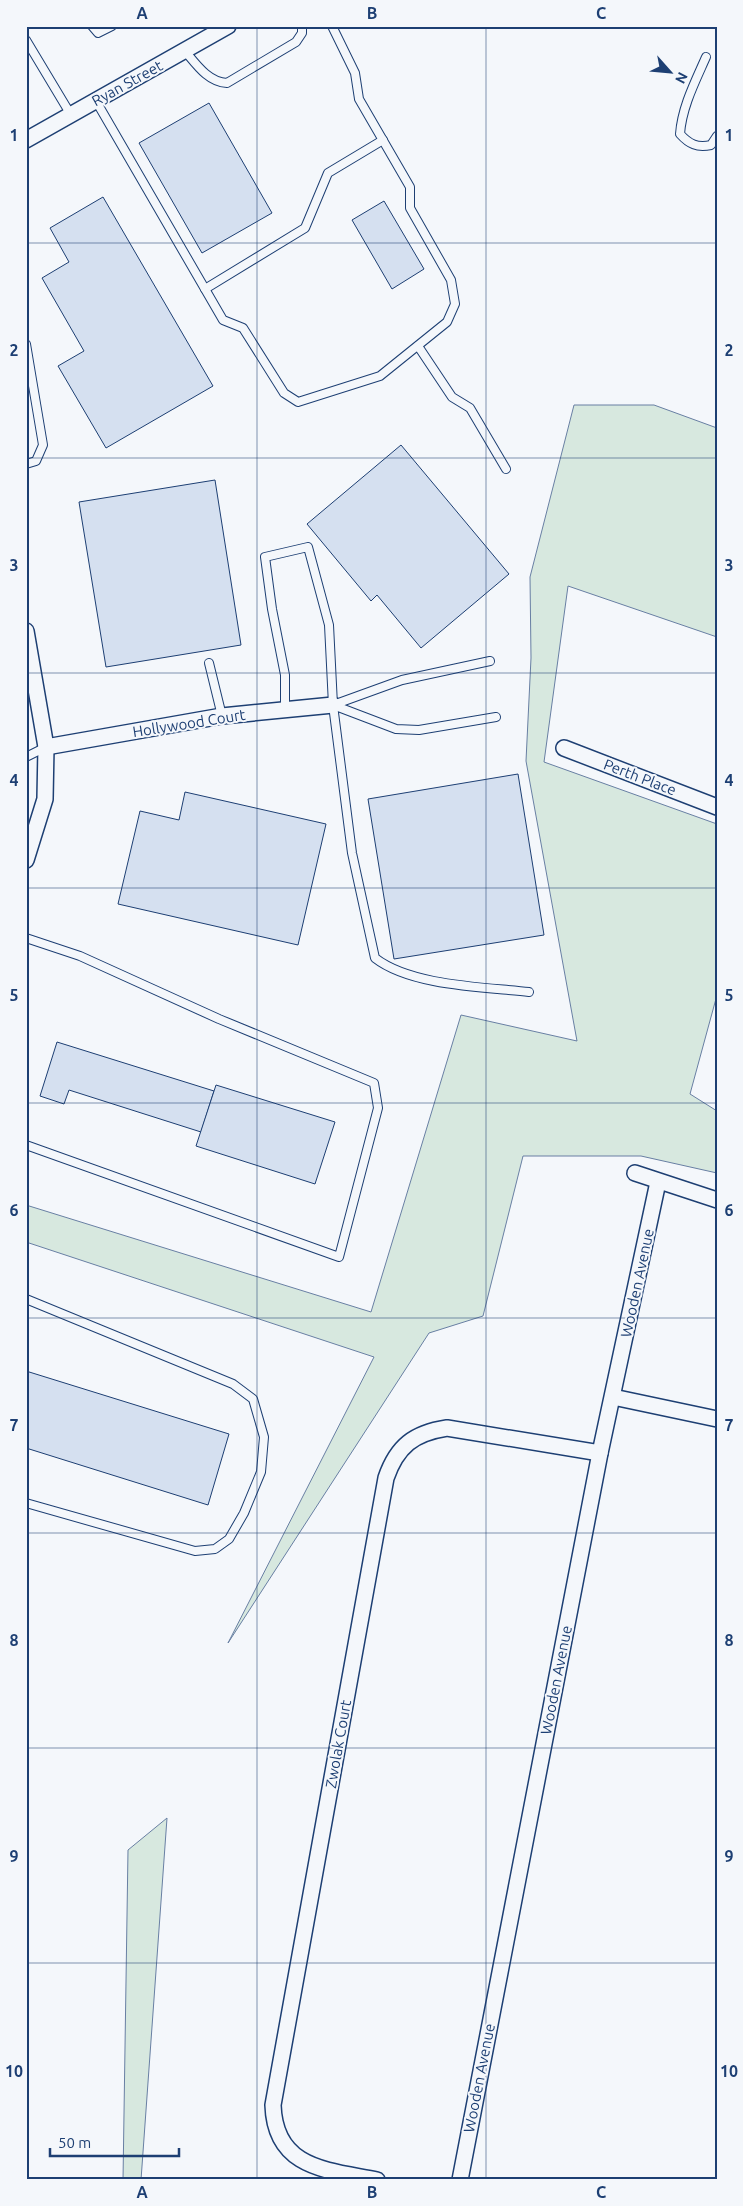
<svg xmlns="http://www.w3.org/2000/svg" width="743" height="2206" font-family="Ubuntu,sans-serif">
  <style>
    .green { fill: #d7e8df; stroke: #687fa3 }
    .building { fill: #d5e0f0; stroke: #1d3f73 }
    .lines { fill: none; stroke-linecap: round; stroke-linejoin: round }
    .service-casing { stroke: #1d3f73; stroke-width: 10 }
    .minor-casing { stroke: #1d3f73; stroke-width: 18 }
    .service { stroke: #f4f7fb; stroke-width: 8 }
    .minor { stroke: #f4f7fb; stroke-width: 15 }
    .grid { fill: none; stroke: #1d3f73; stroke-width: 1; stroke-opacity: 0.55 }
    .labels { text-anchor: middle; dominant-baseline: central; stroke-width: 4; stroke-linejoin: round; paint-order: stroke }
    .street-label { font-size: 15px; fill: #1d3f73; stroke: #f4f7fb }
    .neatline { fill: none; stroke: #1d3f73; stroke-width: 2 }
    .grid-label { font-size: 16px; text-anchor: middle; font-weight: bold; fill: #1d3f73 }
  </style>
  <rect width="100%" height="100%" fill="#f4f7fb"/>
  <!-- green -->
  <g class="green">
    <path d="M 574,405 L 654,405 L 717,428 L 717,637 L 568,586 L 544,762 L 717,824 L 717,995 L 690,1094 L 717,1111 L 717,1173 L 641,1156 L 523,1156 L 483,1316 L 429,1333 L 228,1643 L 374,1357 L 26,1242 L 26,1205 L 371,1312 L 461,1015 L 577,1041 L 526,761 L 531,658 L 530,577 Z"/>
    <path d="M 167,1818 L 141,2180 L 123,2180 L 128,1850 Z"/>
  </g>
  <!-- building -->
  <g class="building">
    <path d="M 209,103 L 272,213 L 202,253 L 139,143 Z"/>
    <path d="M 103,197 L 213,386 L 106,448 L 58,366 L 84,351 L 42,278 L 69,262 L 50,228 Z"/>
    <path d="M 384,201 L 424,269 L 392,289 L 352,220 Z"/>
    <path d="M 401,445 L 509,574 L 421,648 L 377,595 L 371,601 L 307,524 Z"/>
    <path d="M 215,480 L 241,645 L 106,667 L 79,502 Z"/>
    <path d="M 518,774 L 544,935 L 394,959 L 368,799 Z"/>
    <path d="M 185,792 L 326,824 L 298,945 L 118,904 L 140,811 L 179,820 Z"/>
    <path d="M 57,1042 L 214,1091 L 201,1132 L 69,1090 L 64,1104 L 40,1096 Z"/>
    <path d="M 216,1085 L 335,1122 L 315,1184 L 196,1146 Z"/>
    <path d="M 26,1371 L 229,1434 L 208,1505 L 26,1448 Z"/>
  </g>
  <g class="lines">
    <defs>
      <g id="service">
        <path d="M 92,26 L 98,33 L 112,26"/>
        <path d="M 26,40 L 71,115"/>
        <path d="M 185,51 C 196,64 208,82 227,83 L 296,42 L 302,33 L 302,26"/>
        <path d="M 706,57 C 695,82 682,107 680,134 C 689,144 697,148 711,145 L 717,136"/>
        <path d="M 96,101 L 223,320 L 243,328 L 284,393 L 298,402 L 380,376 L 447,322 L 455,304 L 451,280 L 410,208 L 410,187 L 359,99 L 355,73 L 332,26"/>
        <path d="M 205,289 L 305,228 L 328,173 L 383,140"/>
        <path d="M 26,344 L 43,445 L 36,461 L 26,464"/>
        <path d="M 418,346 L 452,397 L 470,408 L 506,469"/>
        <path d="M 209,663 L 222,716"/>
        <path d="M 333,705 L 396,729 L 419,730 L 496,717"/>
        <path d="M 333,705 L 402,680 L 490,661"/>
        <path d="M 285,710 L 285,675 L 272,609 L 265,557 L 308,547 L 329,625 L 333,705 L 352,853 L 375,958 C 411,986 484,987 529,992"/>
        <path d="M 26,757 L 46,747"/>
        <path d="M 26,938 L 80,956 L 219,1019 L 374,1083 L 378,1108 L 339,1257 L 26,1145"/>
        <path d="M 26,1299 L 233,1384 L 253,1399 L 264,1437 L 261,1472 L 244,1513 L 229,1539 L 215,1549 L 195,1551 L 26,1503"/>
      </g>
      <g id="minor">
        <path d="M 26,140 L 228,26"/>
        <path d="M 26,631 L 46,747 L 45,799 L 26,860"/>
        <path d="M 46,747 L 222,716 L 333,705"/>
        <path d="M 564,748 L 717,807"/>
        <path d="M 635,1173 L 717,1200"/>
        <path d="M 613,1397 L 717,1419"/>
        <path d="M 377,2180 C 327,2170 275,2169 273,2105 L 386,1478 C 397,1446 414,1433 447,1428 L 600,1453"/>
        <path d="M 460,2180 L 600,1453 L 658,1182"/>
      </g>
    </defs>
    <!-- service casing -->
    <use href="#service" class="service-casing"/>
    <!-- minor casing -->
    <use href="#minor" class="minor-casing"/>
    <!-- service -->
    <use href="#service" class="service"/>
    <!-- minor -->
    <use href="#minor" class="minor"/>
  </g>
  <!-- grid -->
  <path class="grid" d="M 257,26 L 257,2180M 486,26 L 486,2180M 26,243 L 717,243M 26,458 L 717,458M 26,673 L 717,673M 26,888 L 717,888M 26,1103 L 717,1103M 26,1318 L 717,1318M 26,1533 L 717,1533M 26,1748 L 717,1748M 26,1963 L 717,1963"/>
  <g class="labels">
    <!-- street labels -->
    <g class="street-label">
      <text transform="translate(127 83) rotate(-29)">Ryan Street</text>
      <text transform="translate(189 723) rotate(-9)">Hollywood Court</text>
      <text transform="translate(640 777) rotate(21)">Perth Place</text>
      <text transform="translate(637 1283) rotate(-78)">Wooden Avenue</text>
      <text transform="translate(556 1680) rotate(-79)">Wooden Avenue</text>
      <text transform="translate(338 1744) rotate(-80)">Zwolak Court</text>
      <text transform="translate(479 2078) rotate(-79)">Wooden Avenue</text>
    </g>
  </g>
  <!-- border -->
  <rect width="743" height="2206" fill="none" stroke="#f4f7fb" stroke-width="55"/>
  <!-- north arrow -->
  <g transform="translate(670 72) rotate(117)" stroke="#f4f7fb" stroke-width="4" paint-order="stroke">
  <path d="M0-4L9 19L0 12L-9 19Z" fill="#1d3f73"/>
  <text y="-8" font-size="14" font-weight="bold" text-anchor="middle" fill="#1d3f73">N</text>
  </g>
  <!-- scale -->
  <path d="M50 2148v8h129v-8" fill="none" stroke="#1d3f73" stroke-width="2.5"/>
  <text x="58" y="2148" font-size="15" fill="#1d3f73" stroke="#f4f7fb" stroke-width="4" paint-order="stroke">50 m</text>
  <rect x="28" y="28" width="688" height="2150" class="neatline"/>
  <g class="grid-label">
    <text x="142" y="19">A</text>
    <text x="372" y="19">B</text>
    <text x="601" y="19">C</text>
    <text x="14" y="141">1</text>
    <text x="729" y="141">1</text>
    <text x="14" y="356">2</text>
    <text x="729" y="356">2</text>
    <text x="14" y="571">3</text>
    <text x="729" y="571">3</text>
    <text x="14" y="786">4</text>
    <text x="729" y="786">4</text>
    <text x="14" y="1001">5</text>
    <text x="729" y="1001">5</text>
    <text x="14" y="1216">6</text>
    <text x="729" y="1216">6</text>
    <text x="14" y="1431">7</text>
    <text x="729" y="1431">7</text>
    <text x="14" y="1646">8</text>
    <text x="729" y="1646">8</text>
    <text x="14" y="1862">9</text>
    <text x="729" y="1862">9</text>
    <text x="14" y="2077">10</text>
    <text x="729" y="2077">10</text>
    <text x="142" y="2198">A</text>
    <text x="372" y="2198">B</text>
    <text x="601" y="2198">C</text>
  </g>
</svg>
